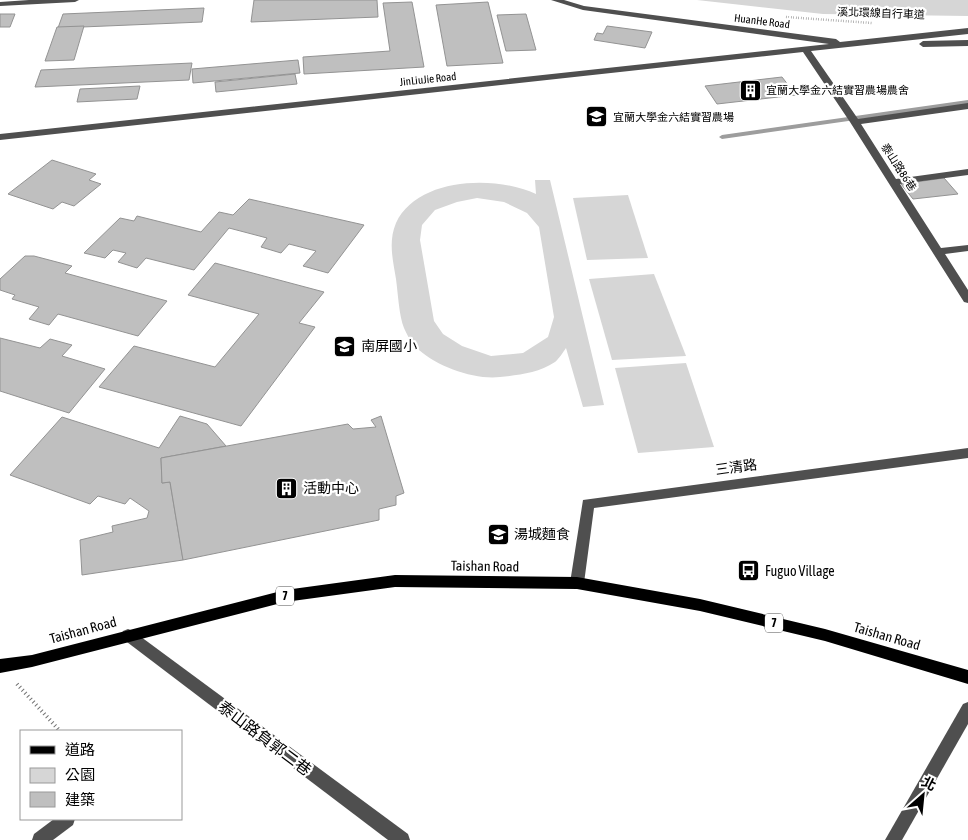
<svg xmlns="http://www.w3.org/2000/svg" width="968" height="840" font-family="'Asap Condensed','Noto Sans TC',sans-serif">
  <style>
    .green { fill: #d6d6d6; fill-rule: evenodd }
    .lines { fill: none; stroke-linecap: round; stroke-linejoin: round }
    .stream { fill: #9d9d9d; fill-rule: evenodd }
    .building { fill: #bfbfbf; stroke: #939393 }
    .path-far1 { stroke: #717171; stroke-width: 2.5; stroke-dasharray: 0.5 2; stroke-linecap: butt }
    .path { stroke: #717171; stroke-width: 4; stroke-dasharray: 1 3; stroke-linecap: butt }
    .minor { fill: #4f4f4f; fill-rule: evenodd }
    .major { fill: #000; fill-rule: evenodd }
    .labels { text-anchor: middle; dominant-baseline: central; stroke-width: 4.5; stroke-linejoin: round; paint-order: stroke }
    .far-street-label { font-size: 11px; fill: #000; stroke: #fff }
    .far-poi-label { font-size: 11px; fill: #000; stroke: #fff; text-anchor: start }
    .shield { fill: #fff; stroke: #4c4c4c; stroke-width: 1 }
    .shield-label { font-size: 12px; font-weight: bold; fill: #000 }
    .poi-label { font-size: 14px; fill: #000; stroke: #fff; text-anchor: start }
    .street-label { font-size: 14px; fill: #000; stroke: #fff }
    .near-street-label { font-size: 16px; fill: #000; stroke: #fff }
  </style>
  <rect width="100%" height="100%" fill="#fff"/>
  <!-- green -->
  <g class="green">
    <path d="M 697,0 L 968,0 L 968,16 L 823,14 Z"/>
    <path d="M 535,180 L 550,180 L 604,405 L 583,407 L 566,348 C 563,352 559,359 555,362 C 538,373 519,375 500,377 C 475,380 438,367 419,350 C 413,346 407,335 404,328 C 399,316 398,293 396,279 C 393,260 388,242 396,223 C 417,177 496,175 536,194 ZM 477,198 L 504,202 L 527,213 L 539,227 L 554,317 L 548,337 L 523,353 L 491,356 L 462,346 L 443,334 L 434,321 L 420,240 L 422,225 L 435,210 L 457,202 Z"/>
    <path d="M 628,195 L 648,258 L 587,260 L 573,198 Z"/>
    <path d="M 654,274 L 686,356 L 612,360 L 589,279 Z"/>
    <path d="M 686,363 L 714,447 L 638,453 L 615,368 Z"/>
  </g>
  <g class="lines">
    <!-- stream -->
    <path class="stream" d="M 968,100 L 968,104 L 722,139 L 719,137 L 722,135 Z"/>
  </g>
  <!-- building -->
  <g class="building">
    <path d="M 254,0 L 377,0 L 378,17 L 251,22 Z"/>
    <path d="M 412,2 L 424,67 L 304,74 L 303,57 L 390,51 L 383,3 Z"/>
    <path d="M 488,2 L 503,63 L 447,66 L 436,5 Z"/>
    <path d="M 204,8 L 202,22 L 58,28 L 63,14 Z"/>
    <path d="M 0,14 L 15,14 L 10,27 L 0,27 Z"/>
    <path d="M 526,14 L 536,50 L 506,51 L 497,15 Z"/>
    <path d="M 84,26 L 74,60 L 45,61 L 57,27 Z"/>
    <path d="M 607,26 L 652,32 L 645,48 L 594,40 L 597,33 L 603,34 Z"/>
    <path d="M 298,60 L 300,73 L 193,83 L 192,69 Z"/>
    <path d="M 192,63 L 189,80 L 35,87 L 41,70 Z"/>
    <path d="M 295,74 L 297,84 L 216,92 L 215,82 Z"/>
    <path d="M 782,77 L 796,95 L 717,104 L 705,86 Z"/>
    <path d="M 140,86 L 137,99 L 77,102 L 80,89 Z"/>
    <path d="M 52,160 L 96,174 L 89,180 L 101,184 L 74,206 L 62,202 L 53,209 L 8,194 Z"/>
    <path d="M 944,178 L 958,194 L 913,199 L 901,184 Z"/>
    <path d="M 249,199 L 364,225 L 328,273 L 303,266 L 316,251 L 289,244 L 281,253 L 261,247 L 267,238 L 229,228 L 194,270 L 146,258 L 137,268 L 118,262 L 126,253 L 113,250 L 105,258 L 84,253 L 120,218 L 134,221 L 137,216 L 201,232 L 219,212 L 233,215 Z"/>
    <path d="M 25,256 L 34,256 L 72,266 L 65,273 L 167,301 L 138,336 L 58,314 L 49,325 L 29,319 L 39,307 L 12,299 L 15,295 L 0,290 L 0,279 Z"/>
    <path d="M 215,263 L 324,292 L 299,323 L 315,327 L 241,426 L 99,387 L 134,346 L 215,367 L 259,314 L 188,295 Z"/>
    <path d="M 0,338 L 40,348 L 50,339 L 72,345 L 62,356 L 105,369 L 69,413 L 0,391 Z"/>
    <path d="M 180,416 L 207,424 L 226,446 L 161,458 L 162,483 L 170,482 L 183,560 L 82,575 L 80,540 L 113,532 L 112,526 L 147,518 L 149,511 L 130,498 L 125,504 L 98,496 L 90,504 L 10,475 L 62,417 L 159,448 Z"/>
    <path d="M 381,416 L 404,493 L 396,496 L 396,505 L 379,509 L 379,520 L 183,560 L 170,482 L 162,483 L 161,458 L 348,424 L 353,429 L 376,427 L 371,420 Z"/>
  </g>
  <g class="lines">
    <!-- path-far1 -->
    <path class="path-far1" d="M 786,17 L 872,23"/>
    <!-- path -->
    <path class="path" d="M 17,684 L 60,731"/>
    <!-- minor -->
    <g class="minor">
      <path d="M 29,0 L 79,0 L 75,2 L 0,6 L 0,2 Z"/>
      <path d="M 551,0 L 564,0 L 584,6 L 836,39 L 840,42 L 968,28 L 968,34 L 811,51 L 858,119 L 968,103 L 968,109 L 861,124 L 896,179 L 968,169 L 968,175 L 900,184 L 941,248 L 968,245 L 968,251 L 945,254 L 968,290 L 968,303 L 964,302 L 850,122 L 803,52 L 0,140 L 0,134 L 829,44 L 583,10 Z"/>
      <path d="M 968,40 L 968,46 L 923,47 L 919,44 L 923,41 Z"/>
      <path d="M 968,448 L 968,458 L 594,508 L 584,583 L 582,587 L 577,589 L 572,587 L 570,583 L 583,500 Z"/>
      <path d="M 128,629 L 133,631 L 408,834 L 410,840 L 388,840 L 123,639 L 121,635 L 123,631 Z"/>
      <path d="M 968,702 L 968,724 L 902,840 L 885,840 L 963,704 Z"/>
      <path d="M 54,819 L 75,819 L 73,825 L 53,840 L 32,840 L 34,834 Z"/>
    </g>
    <!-- major -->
    <path class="major" d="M 395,575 L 577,577 L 700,599 L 825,629 L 968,670 L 968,684 L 825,641 L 700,611 L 577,589 L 395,587 L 285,602 L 32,667 L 0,673 L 0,659 L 32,655 L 285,590 Z"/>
  </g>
  <!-- icons -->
  <defs>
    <symbol id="building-square" viewBox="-11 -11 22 22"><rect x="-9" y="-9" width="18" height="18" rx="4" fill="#000" stroke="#fff"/><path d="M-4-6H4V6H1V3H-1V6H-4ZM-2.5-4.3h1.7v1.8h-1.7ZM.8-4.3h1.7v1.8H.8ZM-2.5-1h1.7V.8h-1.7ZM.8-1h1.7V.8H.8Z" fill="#fff"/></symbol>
    <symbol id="university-square" viewBox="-11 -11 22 22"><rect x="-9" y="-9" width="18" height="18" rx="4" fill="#000" stroke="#fff"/><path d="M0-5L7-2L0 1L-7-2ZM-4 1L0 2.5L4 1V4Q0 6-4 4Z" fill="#fff"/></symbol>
    <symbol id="school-square" viewBox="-11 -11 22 22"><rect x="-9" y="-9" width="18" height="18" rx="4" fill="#000" stroke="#fff"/><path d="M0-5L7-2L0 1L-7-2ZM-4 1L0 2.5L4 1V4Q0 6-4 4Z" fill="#fff"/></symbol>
    <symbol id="bus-square" viewBox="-11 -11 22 22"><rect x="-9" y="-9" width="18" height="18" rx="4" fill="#000" stroke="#fff"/><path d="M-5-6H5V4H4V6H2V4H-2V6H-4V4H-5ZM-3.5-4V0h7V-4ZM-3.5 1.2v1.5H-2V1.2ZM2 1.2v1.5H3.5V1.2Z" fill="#fff"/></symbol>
  </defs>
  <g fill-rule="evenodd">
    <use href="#building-square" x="738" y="78" width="25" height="25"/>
    <use href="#university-square" x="584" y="104" width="25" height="25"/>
    <use href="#school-square" x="332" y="334" width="25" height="25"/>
    <use href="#building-square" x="274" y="476" width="25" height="25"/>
    <use href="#school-square" x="486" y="522" width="25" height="25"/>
    <use href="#bus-square" x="736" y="558" width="25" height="25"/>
  </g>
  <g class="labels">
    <!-- far-street labels -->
    <g class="far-street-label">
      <text transform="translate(881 13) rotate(2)">溪北環線自行車道</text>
      <text transform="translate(762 21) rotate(7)">HuanHe Road</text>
      <text transform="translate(428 79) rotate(-6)">JinLiuJie Road</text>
      <text transform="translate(899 167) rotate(57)">泰山路86巷</text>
    </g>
    <!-- far-poi labels -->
    <g class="far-poi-label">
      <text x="766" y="90">宜蘭大學金六結實習農場農舍</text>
      <text x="613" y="117">宜蘭大學金六結實習農場</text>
    </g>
    <!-- shield labels -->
    <g class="shield">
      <rect x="276" y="586.5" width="18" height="19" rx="4"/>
      <rect x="765" y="613.5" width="18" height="19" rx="4"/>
    </g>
    <g class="shield-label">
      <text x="285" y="596">7</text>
      <text x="774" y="623">7</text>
    </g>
    <!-- poi labels -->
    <g class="poi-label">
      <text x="361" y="346">南屏國小</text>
      <text x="303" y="488">活動中心</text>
      <text x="514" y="534">湯城麵食</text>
      <text x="765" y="571">Fuguo Village</text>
    </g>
    <!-- street labels -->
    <g class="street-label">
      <text transform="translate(736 467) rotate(-8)">三清路</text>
      <text transform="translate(485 566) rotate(1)">Taishan Road</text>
      <text transform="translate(83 630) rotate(-15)">Taishan Road</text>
      <text transform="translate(887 636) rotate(16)">Taishan Road</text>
    </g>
    <!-- near-street labels -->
    <g class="near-street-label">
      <text transform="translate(265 738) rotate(37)">泰山路負郭二巷</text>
    </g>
  </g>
  <!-- legend -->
  <rect x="20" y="730" width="162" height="90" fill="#ffffff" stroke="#999999"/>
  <rect x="30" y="746" width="25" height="8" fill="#000000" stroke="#999999"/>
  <text x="65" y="755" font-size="15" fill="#000000">道路</text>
  <rect x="30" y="768" width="25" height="15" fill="#d6d6d6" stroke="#999999"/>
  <text x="65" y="780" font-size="15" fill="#000000">公園</text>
  <rect x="30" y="792" width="25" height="15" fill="#bfbfbf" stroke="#999999"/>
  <text x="65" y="805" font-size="15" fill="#000000">建築</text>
  <!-- north arrow -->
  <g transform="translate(923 795) rotate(27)" stroke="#ffffff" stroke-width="4" paint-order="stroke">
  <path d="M0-4L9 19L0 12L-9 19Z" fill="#000000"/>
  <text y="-8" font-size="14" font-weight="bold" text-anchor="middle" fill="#000000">北</text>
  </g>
</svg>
